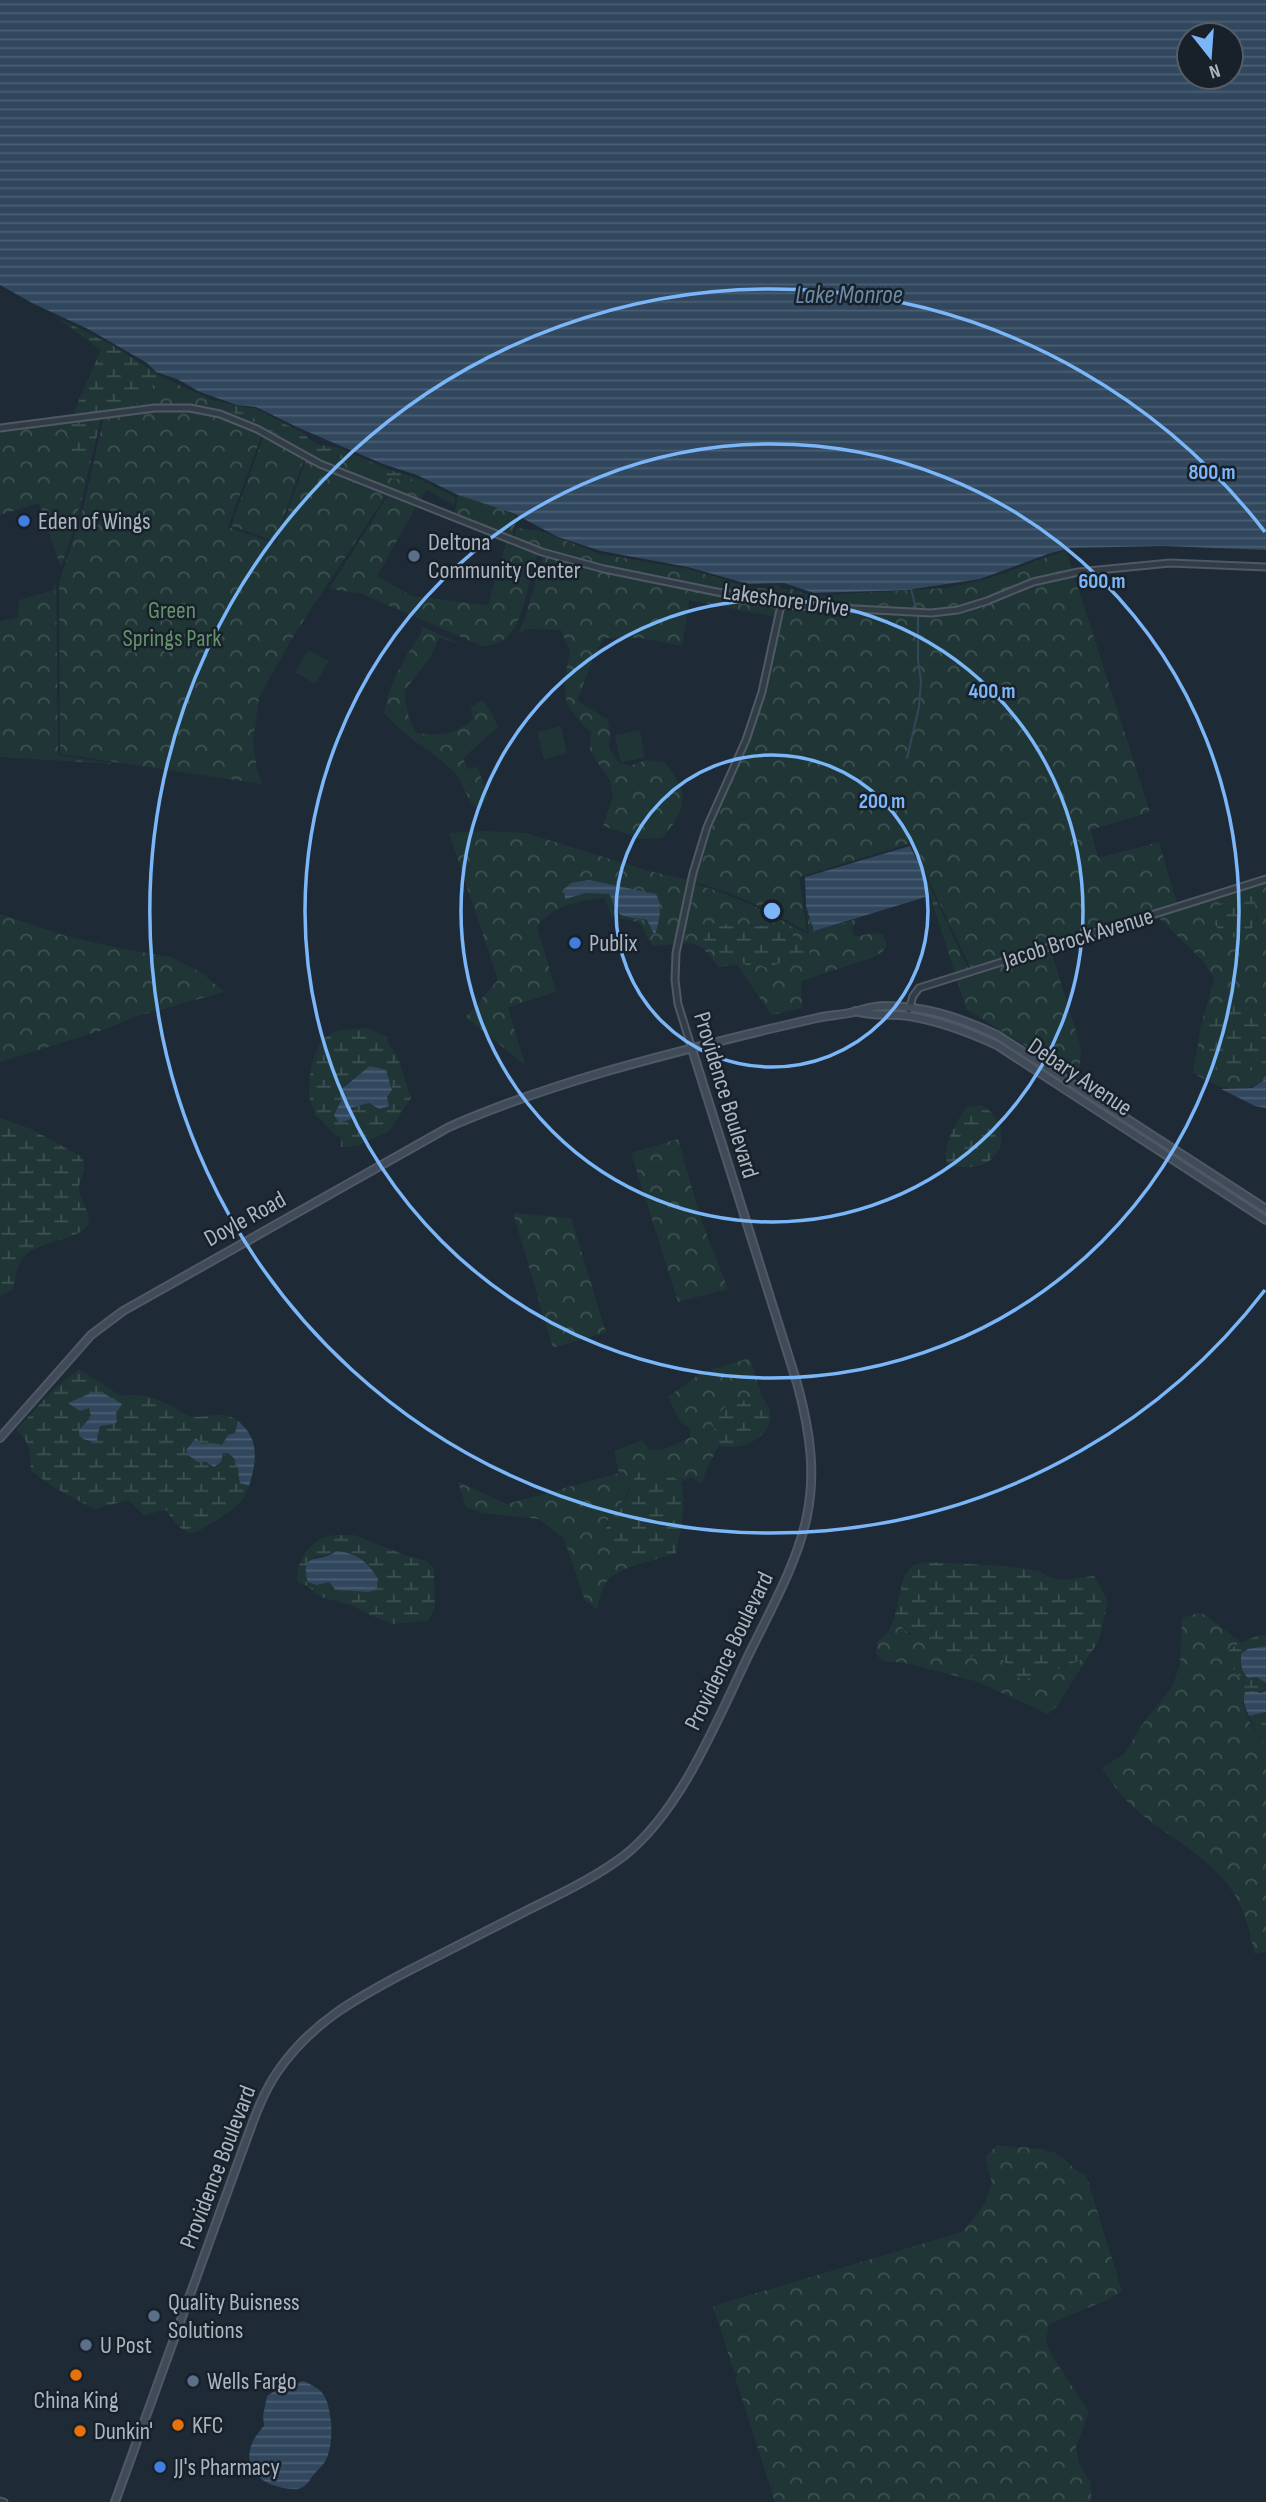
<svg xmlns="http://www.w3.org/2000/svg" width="1266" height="2502" font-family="'Sofia Sans Condensed',sans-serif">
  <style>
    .forest { fill: url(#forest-crowns); fill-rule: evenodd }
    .wetland { fill: url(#wetland-marsh); fill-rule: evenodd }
    .garden { fill: #203636 }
    .water { fill: url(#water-rules); fill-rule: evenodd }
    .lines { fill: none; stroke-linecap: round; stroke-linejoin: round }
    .stream { stroke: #31475d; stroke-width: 2 }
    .tertiary-casing { stroke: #4f5964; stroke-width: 9 }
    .secondary-casing { stroke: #4f5964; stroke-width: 10 }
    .tertiary { stroke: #323c46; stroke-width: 5 }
    .secondary { stroke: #404b59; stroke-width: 6 }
    .ring { fill: none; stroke: #7bb6f9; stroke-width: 3.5 }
    .shop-dot { fill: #3f7fe0; stroke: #18212a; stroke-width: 2.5 }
    .service-dot { fill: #5c6f8a; stroke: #18212a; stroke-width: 2.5 }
    .food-dot { fill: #e8710a; stroke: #18212a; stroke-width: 2.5 }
    .labels { text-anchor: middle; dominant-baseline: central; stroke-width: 5; stroke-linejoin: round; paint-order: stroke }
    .poi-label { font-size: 24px; fill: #abb6c3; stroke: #18212a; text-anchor: start }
    .street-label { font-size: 24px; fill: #abb6c3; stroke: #18212a }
    .park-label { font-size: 24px; fill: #63936a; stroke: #18212a }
    .water-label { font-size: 26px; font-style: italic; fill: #6b8aa8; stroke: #18212a }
    .centre { fill: #7bb6f9; stroke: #18212a; stroke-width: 3.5 }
    .ring-label { font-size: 21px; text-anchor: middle; font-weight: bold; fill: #7bb6f9; stroke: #18212a; stroke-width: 5; stroke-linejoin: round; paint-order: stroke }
  </style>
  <defs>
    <pattern id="forest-crowns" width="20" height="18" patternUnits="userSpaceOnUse" patternTransform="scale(1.75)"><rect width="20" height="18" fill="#203636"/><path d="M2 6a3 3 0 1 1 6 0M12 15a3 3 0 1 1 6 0" fill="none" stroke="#3e5151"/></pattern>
    <pattern id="wetland-marsh" width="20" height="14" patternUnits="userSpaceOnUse" patternTransform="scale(1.75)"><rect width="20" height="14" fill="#203636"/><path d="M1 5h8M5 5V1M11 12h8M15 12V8" fill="none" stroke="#3e5151"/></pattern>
    <pattern id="water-rules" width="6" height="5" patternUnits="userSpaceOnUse" patternTransform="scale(1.75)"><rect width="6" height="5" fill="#31475d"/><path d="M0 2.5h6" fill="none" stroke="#4c5f73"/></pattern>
  </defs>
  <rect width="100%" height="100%" fill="#1e2a35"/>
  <!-- forest -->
  <g class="forest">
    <path d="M 162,377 L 225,406 L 241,417 L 266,426 L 281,437 L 373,468 L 391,478 L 411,481 L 427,489 L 420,500 C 387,487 352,476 320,461 C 299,451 279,437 259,427 C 218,406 177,402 133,408 L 144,393 Z"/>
    <path d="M 171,409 L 219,416 L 262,434 L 228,527 L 276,544 L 306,460 L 387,494 L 294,635 L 259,697 L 253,743 L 257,769 L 262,784 L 60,754 L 59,583 L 83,509 L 104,417 Z"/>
    <path d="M 71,422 L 65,446 L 86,473 L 76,522 L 61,568 L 39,503 L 0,515 L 0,431 Z"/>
    <path d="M 264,436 L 304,459 L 275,541 L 231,526 Z"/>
    <path d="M 389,494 L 417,505 L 377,576 L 412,596 L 488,605 L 506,542 L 538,554 C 524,584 527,647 482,646 L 360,593 L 329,589 Z"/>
    <path d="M 458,495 L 513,513 L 516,521 L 511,540 L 454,517 Z"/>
    <path d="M 517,528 L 540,531 L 600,554 L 688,569 L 748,587 L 769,589 L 772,585 L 779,585 L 781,589 L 787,589 L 784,602 L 604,566 L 542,549 L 514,539 Z"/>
    <path d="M 1066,550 L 1150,812 L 1091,830 L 1098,858 L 1159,842 L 1177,903 L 970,967 L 911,843 L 799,877 L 807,932 C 771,910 735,893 695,882 L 703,849 L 748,741 L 772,661 L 789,588 L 811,596 L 947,588 L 991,578 Z"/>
    <path d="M 543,556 L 604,572 L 778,607 L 776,617 L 689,600 L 682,646 L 641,638 L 604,638 L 594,656 L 577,701 L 607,719 L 611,734 L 609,748 L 618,762 L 630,766 L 646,760 L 664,762 C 691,792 687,810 662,838 L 642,839 L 603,826 L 613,796 L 610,781 L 590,751 L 591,732 L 582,724 L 567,705 L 564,681 L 570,652 L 561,630 L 526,629 L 518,634 L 526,615 Z"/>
    <path d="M 56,583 L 58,755 L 115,764 L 0,757 L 0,621 L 18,617 L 19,600 L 51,591 Z"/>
    <path d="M 421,626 L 463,645 L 439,638 L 431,657 L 404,691 L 408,714 L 415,732 C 437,738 457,734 473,719 L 471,707 L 482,700 L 490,710 L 498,727 L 463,758 L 467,769 L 478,767 L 488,798 L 478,809 C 466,800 465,785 455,773 C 432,750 406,739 384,713 C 389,682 405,658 421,633 Z"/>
    <path d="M 485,831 L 526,833 L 649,871 L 689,880 L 675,944 L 653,946 L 646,936 L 642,925 C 632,919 621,920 611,915 L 605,898 C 578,901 554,905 537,926 L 556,992 L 508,1007 L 525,1065 L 466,1017 L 498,980 L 449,833 ZM 589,880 L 660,905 L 656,932 L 647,920 L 626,918 L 614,908 L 610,894 L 586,893 Z"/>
    <path d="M 921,868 L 968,968 L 968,969 L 955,973 Z"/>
    <path d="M 1266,882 L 1266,1017 C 1243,999 1240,999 1212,1008 L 1209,1027 L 1218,1071 L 1262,1069 L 1266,1067 L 1266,1079 C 1238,1097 1219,1088 1193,1073 L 1201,1026 L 1214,978 L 1203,961 L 1158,917 ZM 1210,913 L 1258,916 C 1251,933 1241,938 1223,936 Z"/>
    <path d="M 694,884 C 739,896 767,913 807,934 L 809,932 L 806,906 L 814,931 L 858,919 L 852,928 L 854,937 L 873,933 L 883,934 L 887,945 L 882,952 L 872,958 L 801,981 L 802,1008 L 771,1015 L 737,964 L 718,967 C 707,952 700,940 681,944 ZM 716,923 L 734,927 L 762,924 L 795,943 L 782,962 L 767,968 L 758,963 L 747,966 L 736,958 L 725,957 L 699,936 L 701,927 Z"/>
    <path d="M 0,914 L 66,936 L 123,949 L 171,957 L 202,973 L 224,992 L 134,1017 L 109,1028 L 0,1062 Z"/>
    <path d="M 1051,951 L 1081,1048 L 1079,1079 L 966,1009 L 957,979 Z"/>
    <path d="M 678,1139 L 701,1220 L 728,1289 L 678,1302 L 631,1153 Z"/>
    <path d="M 513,1213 L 571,1218 L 606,1332 L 553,1348 Z"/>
    <path d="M 750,1358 L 762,1397 L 749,1399 L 713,1428 L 719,1445 L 706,1470 L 702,1484 L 691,1477 L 681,1482 L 657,1468 L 630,1486 C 626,1504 606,1512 605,1531 C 605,1538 609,1547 611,1553 L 627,1560 L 630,1567 C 605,1577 603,1583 597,1609 L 585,1601 L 564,1539 L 539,1519 L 482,1513 L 466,1507 L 458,1482 L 507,1504 L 619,1473 L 614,1451 L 642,1440 L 650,1450 C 667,1450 676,1445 690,1437 L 690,1428 L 680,1422 L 668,1397 L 701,1373 Z"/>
    <path d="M 1198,1613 L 1206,1615 L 1241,1643 C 1233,1647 1224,1651 1222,1661 C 1231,1666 1246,1678 1246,1690 C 1246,1694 1243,1697 1243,1701 C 1244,1715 1257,1735 1266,1745 L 1266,1952 L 1255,1954 C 1250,1938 1247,1917 1239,1902 C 1215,1857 1168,1839 1132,1806 C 1120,1795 1111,1782 1102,1768 L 1124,1754 L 1142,1725 L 1173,1685 L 1180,1664 L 1182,1618 Z"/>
    <path d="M 894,1619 L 909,1634 L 962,1656 L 981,1656 L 1004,1660 L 1011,1668 L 1036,1678 L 1088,1657 L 1058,1705 L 1048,1714 L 975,1681 L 905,1663 L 882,1661 L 876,1654 L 877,1642 L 888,1632 Z"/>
    <path d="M 997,2145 C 1018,2149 1040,2145 1059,2155 C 1069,2161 1074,2172 1086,2175 L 1122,2291 L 1107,2300 L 1049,2324 L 1046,2341 L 1052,2356 L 1089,2412 L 1076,2447 L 1080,2466 L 1090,2482 L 1092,2502 L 775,2502 L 735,2377 L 737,2376 L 736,2372 L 734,2372 L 713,2306 L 962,2232 L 984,2205 L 992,2183 L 985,2157 Z"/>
  </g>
  <!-- wetland -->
  <g class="wetland">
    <path d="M 56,317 L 112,345 L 162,377 L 144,393 L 133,408 L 72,416 L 101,350 Z"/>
    <path d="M 215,401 L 256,409 L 303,433 L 309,439 L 319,445 L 336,447 L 390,470 L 417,478 L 455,497 L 454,505 L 411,481 L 391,478 L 373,468 L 307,448 L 281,437 L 266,426 L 241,417 Z"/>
    <path d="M 101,418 L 80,508 L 76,522 L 86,473 L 65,446 L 71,422 Z"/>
    <path d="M 1247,895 L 1254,897 C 1259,924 1255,937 1225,938 L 1214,923 L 1210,913 L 1223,903 Z"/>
    <path d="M 716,923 C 741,928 766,924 791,926 L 795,943 L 810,944 L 809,960 L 782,962 L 767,968 L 758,964 L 747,966 L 736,958 L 725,957 L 699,936 L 701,927 Z"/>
    <path d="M 1224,1000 C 1242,1000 1252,1006 1266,1017 L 1266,1067 L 1262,1069 C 1245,1071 1206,1080 1204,1053 C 1203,1041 1210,1020 1212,1008 Z"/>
    <path d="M 367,1028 L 387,1037 L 387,1041 L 398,1058 L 411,1098 L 389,1131 L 357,1146 L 341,1147 L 341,1137 C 328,1134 326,1120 315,1116 C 315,1108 309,1103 309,1095 C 309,1075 312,1041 334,1032 C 345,1028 357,1030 367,1028 ZM 377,1069 L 386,1074 L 392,1087 L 387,1097 L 388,1103 L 376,1106 L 369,1103 L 349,1108 L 349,1115 L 335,1110 L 340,1107 L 343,1097 L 340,1090 L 349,1081 Z"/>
    <path d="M 981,1105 C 1012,1121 1008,1166 969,1167 C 960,1167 954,1168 947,1164 C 941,1146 957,1121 967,1107 Z"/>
    <path d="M 0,1118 L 31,1129 L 82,1157 C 88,1177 80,1173 79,1188 C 79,1199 92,1212 88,1224 C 83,1240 35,1240 22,1259 C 16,1268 16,1280 12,1290 L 0,1296 Z"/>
    <path d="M 79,1369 L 121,1396 C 139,1392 159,1399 175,1408 C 179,1410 185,1415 189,1416 C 208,1420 219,1408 238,1421 L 235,1433 L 221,1446 L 191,1443 L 186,1450 L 191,1458 L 209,1464 L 227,1453 C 241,1459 237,1471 240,1483 L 249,1486 C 247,1490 245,1497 242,1501 C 236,1508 198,1534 191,1533 C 180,1531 172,1519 166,1510 L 144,1515 L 128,1500 L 94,1509 L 55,1488 L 31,1471 C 30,1453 31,1442 16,1430 L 52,1391 ZM 69,1404 L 116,1413 L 117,1421 L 110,1425 L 100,1426 L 97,1438 L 91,1443 L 79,1435 L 79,1430 L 91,1417 L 89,1408 L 80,1411 Z"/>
    <path d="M 762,1397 C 788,1426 748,1455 719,1445 L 711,1420 L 728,1404 Z"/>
    <path d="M 643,1467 L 660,1469 L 681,1482 C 687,1505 681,1530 676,1553 L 630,1567 L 627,1560 L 611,1553 L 607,1546 L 605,1532 L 610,1515 L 628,1495 L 632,1482 Z"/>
    <path d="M 354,1535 L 410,1557 L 427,1561 L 434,1568 L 435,1609 L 427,1621 L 393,1624 L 367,1614 L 354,1606 L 321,1597 L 307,1586 L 298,1582 C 294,1565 308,1543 325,1537 C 333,1534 346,1536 354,1535 ZM 350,1553 L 366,1564 L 369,1592 L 335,1589 L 329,1582 L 317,1585 L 314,1557 Z"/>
    <path d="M 929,1562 L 1005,1566 L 1040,1571 L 1051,1578 L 1063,1580 L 1094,1576 L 1108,1601 L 1099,1641 L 1088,1657 L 1036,1678 L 1020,1679 L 1003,1660 L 933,1653 L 894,1619 L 904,1576 L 913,1565 Z"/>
    <path d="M 1259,1635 L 1266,1635 L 1266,1646 L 1248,1649 L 1241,1661 L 1244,1674 L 1248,1678 L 1257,1677 L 1264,1681 L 1266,1692 L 1245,1692 C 1245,1679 1234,1667 1222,1661 C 1226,1646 1246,1641 1259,1635 Z"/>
    <path d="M 1266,1712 L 1266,1745 L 1260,1739 L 1249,1716 Z"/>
  </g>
  <!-- garden -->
  <g class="garden">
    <path d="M 308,650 L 329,661 L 315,684 L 295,672 Z"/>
    <path d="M 561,726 L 567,753 L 544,760 L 537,732 Z"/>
    <path d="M 640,730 L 645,757 L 621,763 L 615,735 Z"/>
  </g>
  <!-- water -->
  <g class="water">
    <path d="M 0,0 L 1266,0 L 1266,550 L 1163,546 L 1071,548 L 1051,553 L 980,579 L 907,590 L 814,593 L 784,583 L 748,584 L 688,567 L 601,551 L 558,537 L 513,513 L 458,495 L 417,475 L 383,464 L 299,428 L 256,407 L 237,405 L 200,392 L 177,379 L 156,372 L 147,363 L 88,329 L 34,304 L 0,285 ZM 1189,35 L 1231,35 L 1231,77 L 1189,77 Z"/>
    <path d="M 910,846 L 921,868 L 929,896 L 814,931 L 806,906 L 805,877 Z"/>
    <path d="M 589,880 L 656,894 C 663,906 659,920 656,932 L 654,934 L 647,920 C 634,917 619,920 614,906 C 612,902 612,898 609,894 L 586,893 L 565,899 L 564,890 L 571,883 Z"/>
    <path d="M 370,1066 L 386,1070 L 392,1090 L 387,1097 L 389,1106 L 379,1109 L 369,1103 L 350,1108 L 351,1119 L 339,1123 L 334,1115 L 343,1097 L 340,1090 Z"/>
    <path d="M 1266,1079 L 1266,1108 L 1255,1106 L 1221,1089 L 1252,1088 Z"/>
    <path d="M 91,1393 L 103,1393 L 122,1404 L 116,1413 L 117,1421 L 115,1424 L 100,1426 L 96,1443 L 83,1439 L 79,1435 L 79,1430 L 91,1417 L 89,1408 L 80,1411 L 68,1403 Z"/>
    <path d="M 238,1421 C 260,1439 257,1460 249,1486 L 240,1483 C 237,1471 241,1460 227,1453 L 223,1454 L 221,1462 L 214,1467 L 206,1462 L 198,1462 L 188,1455 L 186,1450 L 196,1438 L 202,1444 L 212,1443 L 222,1445 L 228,1435 L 235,1433 Z"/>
    <path d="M 336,1551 C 357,1553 368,1562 378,1579 L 375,1590 L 369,1592 L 339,1590 L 335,1589 L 329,1582 L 317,1585 L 308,1582 C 299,1550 322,1564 336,1551 Z"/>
    <path d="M 1266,1646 L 1266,1683 L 1257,1677 L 1248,1678 C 1241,1672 1241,1663 1241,1654 L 1248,1649 Z"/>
    <path d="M 1253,1691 L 1261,1693 L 1266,1691 L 1266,1712 L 1249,1716 C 1245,1707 1242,1701 1245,1692 Z"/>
    <path d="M 303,2381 C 326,2390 328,2399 331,2422 C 332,2433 331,2450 326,2460 C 323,2466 316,2471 312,2477 C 309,2481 306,2486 301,2488 C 295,2491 285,2488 279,2487 C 245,2478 240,2451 264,2426 L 263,2416 L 267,2396 L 278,2389 Z"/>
  </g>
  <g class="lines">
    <!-- stream -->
    <g class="stream">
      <path d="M 911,589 L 916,608"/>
      <path d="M 907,758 L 919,707 L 921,681 L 918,661 L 918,617"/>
    </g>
    <defs>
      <g id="tertiary">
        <path d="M 0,428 L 155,408 L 190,408 L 220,414 L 257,429 L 320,464 L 542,552 L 604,569 L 781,605 L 931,613 L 958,610 L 987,601 L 1033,582 L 1078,572 L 1170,563 L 1266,567"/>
        <path d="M 909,1010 L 913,996 L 919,988 L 1266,879"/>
        <path d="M 692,1049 L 678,1004 L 675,980 L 676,953 L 693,873 L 707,827 L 746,740 L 762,692 L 781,605"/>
        <path d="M 0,2501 L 4,2502"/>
      </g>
      <g id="secondary">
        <path d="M 855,1011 C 873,1017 891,1013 909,1016 C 940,1021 969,1032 997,1045 L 1266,1220"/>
        <path d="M 0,1438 L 91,1335 L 123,1311 L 449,1127 C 550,1083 658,1056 765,1030 C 782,1026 800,1022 817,1018 C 829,1015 842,1015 854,1012 C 865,1009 873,1006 885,1006 C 925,1006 961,1018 997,1035 L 1266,1209"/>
        <path d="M 115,2502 L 240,2157 C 251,2128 260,2097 278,2071 C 312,2022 355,1999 406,1972 C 446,1952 485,1932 524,1912 C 558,1895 595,1878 625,1855 C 686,1806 721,1709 756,1640 C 806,1541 828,1495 797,1383 L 692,1049"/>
      </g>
    </defs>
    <!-- tertiary casing -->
    <use href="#tertiary" class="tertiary-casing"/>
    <!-- secondary casing -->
    <use href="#secondary" class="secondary-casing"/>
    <!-- tertiary -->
    <use href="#tertiary" class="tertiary"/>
    <!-- secondary -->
    <use href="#secondary" class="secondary"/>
  </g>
  <!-- distance rings -->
  <g class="ring">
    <circle cx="772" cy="911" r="156"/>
    <circle cx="772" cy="911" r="311"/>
    <circle cx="772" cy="911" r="467"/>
    <path d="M1265 1290A622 622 0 1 1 1265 532"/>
  </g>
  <!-- markers -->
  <g class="shop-dot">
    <circle cx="24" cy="521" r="7"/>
    <circle cx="575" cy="943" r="7"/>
    <circle cx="160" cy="2467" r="7"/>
  </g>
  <g class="service-dot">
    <circle cx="414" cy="556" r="7"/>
    <circle cx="154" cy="2316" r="7"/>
    <circle cx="86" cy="2345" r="7"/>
    <circle cx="193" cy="2381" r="7"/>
  </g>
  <g class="food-dot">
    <circle cx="76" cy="2375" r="7"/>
    <circle cx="178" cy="2425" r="7"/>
    <circle cx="80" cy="2431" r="7"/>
  </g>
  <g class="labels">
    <!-- poi labels -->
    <g class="poi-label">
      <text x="38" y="521">Eden of Wings</text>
      <text x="428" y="542">Deltona<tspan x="428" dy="28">Community Center</tspan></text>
      <text x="589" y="943">Publix</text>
      <text x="168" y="2302">Quality Buisness<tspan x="168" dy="28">Solutions</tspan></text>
      <text x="100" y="2345">U Post</text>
      <text x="207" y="2381">Wells Fargo</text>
      <text x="76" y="2400" text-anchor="middle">China King</text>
      <text x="192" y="2425">KFC</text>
      <text x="94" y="2431">Dunkin'</text>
      <text x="174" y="2467">JJ's Pharmacy</text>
    </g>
    <!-- street labels -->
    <g class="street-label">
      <text transform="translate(786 600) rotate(8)">Lakeshore Drive</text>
      <text transform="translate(1078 938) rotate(-17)">Jacob Brock Avenue</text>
      <text transform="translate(1080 1077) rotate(34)">Debary Avenue</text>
      <text transform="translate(726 1095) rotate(73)">Providence Boulevard</text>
      <text transform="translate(245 1219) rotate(-29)">Doyle Road</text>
      <text transform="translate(729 1651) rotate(-64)">Providence Boulevard</text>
      <text transform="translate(218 2167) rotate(-69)">Providence Boulevard</text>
    </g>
    <!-- park labels -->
    <g class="park-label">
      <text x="172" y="610">Green<tspan x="172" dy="28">Springs Park</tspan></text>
    </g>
    <!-- water labels -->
    <g class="water-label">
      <text x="849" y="295">Lake Monroe</text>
    </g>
  </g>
  <circle cx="772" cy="911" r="10" class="centre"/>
  <g class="ring-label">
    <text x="1212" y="479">800 m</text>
    <text x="1102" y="588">600 m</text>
    <text x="992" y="698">400 m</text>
    <text x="882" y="808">200 m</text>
  </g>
  <!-- north arrow -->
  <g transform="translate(1210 56) rotate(163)"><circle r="33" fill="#18212a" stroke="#535d67" stroke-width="2"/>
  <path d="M0-5L12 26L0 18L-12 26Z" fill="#7bb6f9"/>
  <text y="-10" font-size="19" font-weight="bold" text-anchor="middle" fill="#abb6c3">N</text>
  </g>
</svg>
